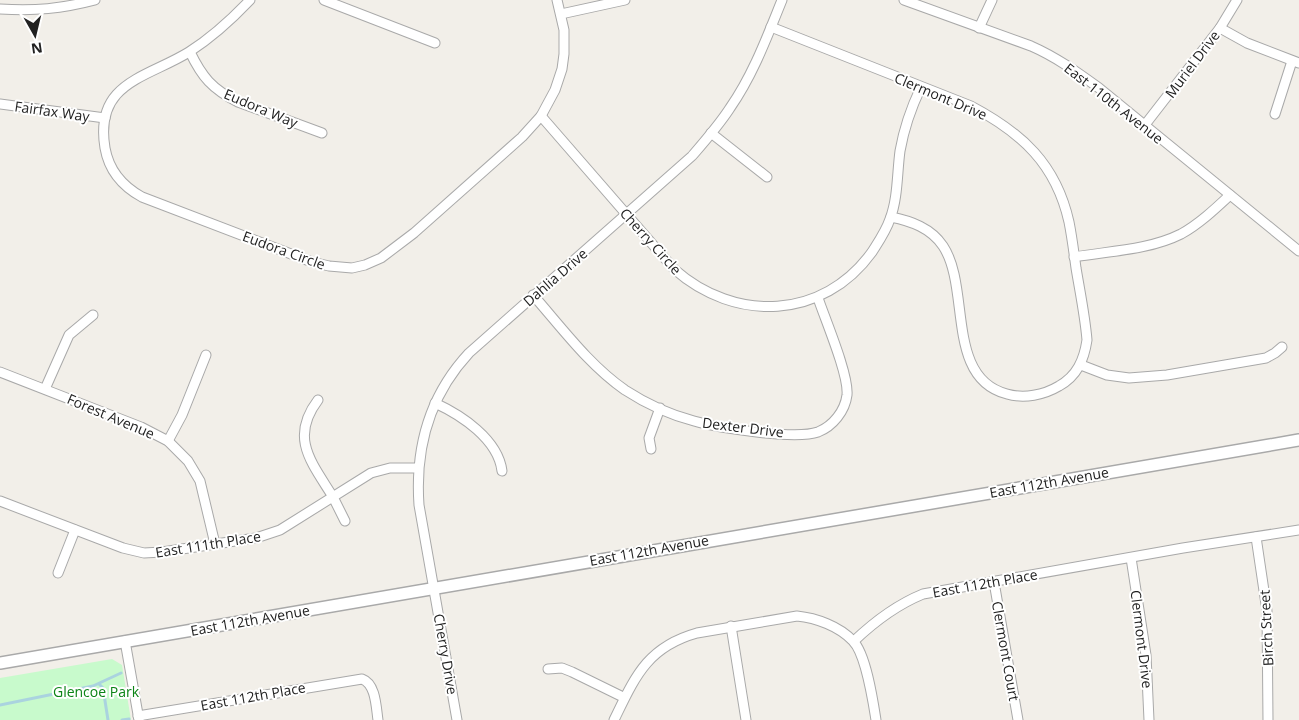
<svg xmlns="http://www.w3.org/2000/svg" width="1299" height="720" font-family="'Open Sans',sans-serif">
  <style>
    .park { fill: #c8facc }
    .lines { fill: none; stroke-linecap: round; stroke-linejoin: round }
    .stream { stroke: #aad3df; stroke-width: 3 }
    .minor-casing { stroke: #a9a9a9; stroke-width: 11 }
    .tertiary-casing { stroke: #a9a9a9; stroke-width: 14 }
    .minor { stroke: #fff; stroke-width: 9 }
    .tertiary { stroke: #fff; stroke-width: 11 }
    .labels { text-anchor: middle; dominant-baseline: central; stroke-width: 4; stroke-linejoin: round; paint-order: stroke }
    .street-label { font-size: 14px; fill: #222; stroke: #fff }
    .park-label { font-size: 14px; fill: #0c8416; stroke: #fff }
  </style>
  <rect width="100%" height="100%" fill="#f2efe9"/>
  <!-- park -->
  <path class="park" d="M 112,659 L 122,665 L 131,720 L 0,720 L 0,678 Z"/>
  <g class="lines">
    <!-- stream -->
    <g class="stream">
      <path d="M 99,684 L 103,688 L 108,720"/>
      <path d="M 0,705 L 93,686 L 121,673"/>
      <path d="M 122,720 L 129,719"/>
    </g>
    <defs>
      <g id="minor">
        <path d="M 250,0 C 232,19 211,38 189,52 C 147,78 94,82 105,148 C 109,171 122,186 142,197 L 312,262 L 329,266 L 352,268 L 365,265 L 381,258 L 414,233 L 522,137 L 541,116 L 555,90 L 562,69 L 564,54 L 564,30 L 557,0"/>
        <path d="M 324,0 L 435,43"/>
        <path d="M 904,0 L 1031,46 C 1056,57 1077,72 1099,88 L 1299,251"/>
        <path d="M 0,9 C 35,11 61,9 95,0"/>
        <path d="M 561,14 L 625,0"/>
        <path d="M 771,27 L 971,106 C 1022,133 1056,164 1069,222 C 1072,237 1074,253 1076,268 C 1080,292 1085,316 1087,340 C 1084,360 1077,376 1059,386 C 1044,395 1024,399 1007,394 C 945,378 971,288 943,246 C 931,228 911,221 891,217"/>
        <path d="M 979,28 L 992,0"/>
        <path d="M 1220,28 L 1247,43 L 1299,63"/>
        <path d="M 190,52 C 202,77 212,89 238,102 L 322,133"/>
        <path d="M 0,104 L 105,118"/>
        <path d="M 1275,114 L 1292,61"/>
        <path d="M 541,116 L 674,269 C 735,323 823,320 872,252 C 879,241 886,231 890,219 C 898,198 897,173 900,151 C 904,128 911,108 921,87"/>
        <path d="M 1144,126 L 1220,28 L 1237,0"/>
        <path d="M 711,133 L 767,177"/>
        <path d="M 1074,257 C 1110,251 1149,250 1181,234 C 1199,224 1215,209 1230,195"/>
        <path d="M 533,295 C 562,328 589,365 625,390 C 645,403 671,415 694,421 C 719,428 795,440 818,432 C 833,426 845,411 847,395 C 849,375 825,319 818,298"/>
        <path d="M 1081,365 L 1107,375 L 1129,378 L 1167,375 L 1266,358 L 1275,353 L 1282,347"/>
        <path d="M 0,372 L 141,427 L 168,441 L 188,461 L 200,481 L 215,544"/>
        <path d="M 45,389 L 69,335 L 93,315"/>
        <path d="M 318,400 C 289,438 312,463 333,497 C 337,505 341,513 345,521"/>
        <path d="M 435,403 C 461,415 498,439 502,471"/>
        <path d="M 168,441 L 182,415 L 206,355"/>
        <path d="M 651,449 L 649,438 L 660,408"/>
        <path d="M 0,501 L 123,548 L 144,553 L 162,552 L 256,538 L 280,530 L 371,473 L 390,468 L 418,468"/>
        <path d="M 1256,537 L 1267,611 L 1268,720"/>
        <path d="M 1131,558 L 1146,655 L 1149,720"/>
        <path d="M 58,573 L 75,530"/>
        <path d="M 994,582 L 1018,720"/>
        <path d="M 731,626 L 746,720"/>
        <path d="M 125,641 L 139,720"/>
        <path d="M 854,641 C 875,621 896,605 923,594 L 1183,548 L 1299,530"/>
        <path d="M 548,669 L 562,668 L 572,672 L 623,697"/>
        <path d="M 138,716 L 362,679 C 376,684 376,707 378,720"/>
        <path d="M 457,720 L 419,505 C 415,448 430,395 469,353 L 692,156 C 705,141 719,125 730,108 C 753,75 767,37 782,0"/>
        <path d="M 614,720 C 635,677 647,647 697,633 L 797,616 C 816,618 839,626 853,641 C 866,654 873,701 876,720"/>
      </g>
      <path id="tertiary" d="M 0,663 L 1299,440"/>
    </defs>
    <!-- minor casing -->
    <use href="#minor" class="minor-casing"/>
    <!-- tertiary casing -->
    <use href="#tertiary" class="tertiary-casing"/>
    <!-- minor -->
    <use href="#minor" class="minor"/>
    <!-- tertiary -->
    <use href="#tertiary" class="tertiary"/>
  </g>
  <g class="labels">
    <!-- street labels -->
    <g class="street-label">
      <text transform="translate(1192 64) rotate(-53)">Muriel Drive</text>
      <text transform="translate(941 96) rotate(23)">Clermont Drive</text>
      <text transform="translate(1114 103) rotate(38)">East 110th Avenue</text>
      <text transform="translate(261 108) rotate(23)">Eudora Way</text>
      <text transform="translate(52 111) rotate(8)">Fairfax Way</text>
      <text transform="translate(651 241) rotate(48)">Cherry Circle</text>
      <text transform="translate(284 250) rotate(20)">Eudora Circle</text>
      <text transform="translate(555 277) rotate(-41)">Dahlia Drive</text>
      <text transform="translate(111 416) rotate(23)">Forest Avenue</text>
      <text transform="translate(743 427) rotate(7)">Dexter Drive</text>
      <text transform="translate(1049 482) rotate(-10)">East 112th Avenue</text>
      <text transform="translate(208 544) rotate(-9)">East 111th Place</text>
      <text transform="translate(649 550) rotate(-10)">East 112th Avenue</text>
      <text transform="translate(985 583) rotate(-10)">East 112th Place</text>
      <text transform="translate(250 620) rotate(-10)">East 112th Avenue</text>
      <text transform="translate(1266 628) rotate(-93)">Birch Street</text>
      <text transform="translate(1142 639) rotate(83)">Clermont Drive</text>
      <text transform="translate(1006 651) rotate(80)">Clermont Court</text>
      <text transform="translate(446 654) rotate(80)">Cherry Drive</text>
      <text transform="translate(253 696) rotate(-10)">East 112th Place</text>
    </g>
    <!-- park labels -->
    <g class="park-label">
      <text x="96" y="691">Glencoe Park</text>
    </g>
  </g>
  <!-- north arrow -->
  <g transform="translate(35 35) rotate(172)" stroke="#ffffff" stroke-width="4" paint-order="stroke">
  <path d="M0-4L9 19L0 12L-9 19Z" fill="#222222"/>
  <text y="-8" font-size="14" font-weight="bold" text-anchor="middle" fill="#222222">N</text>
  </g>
</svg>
